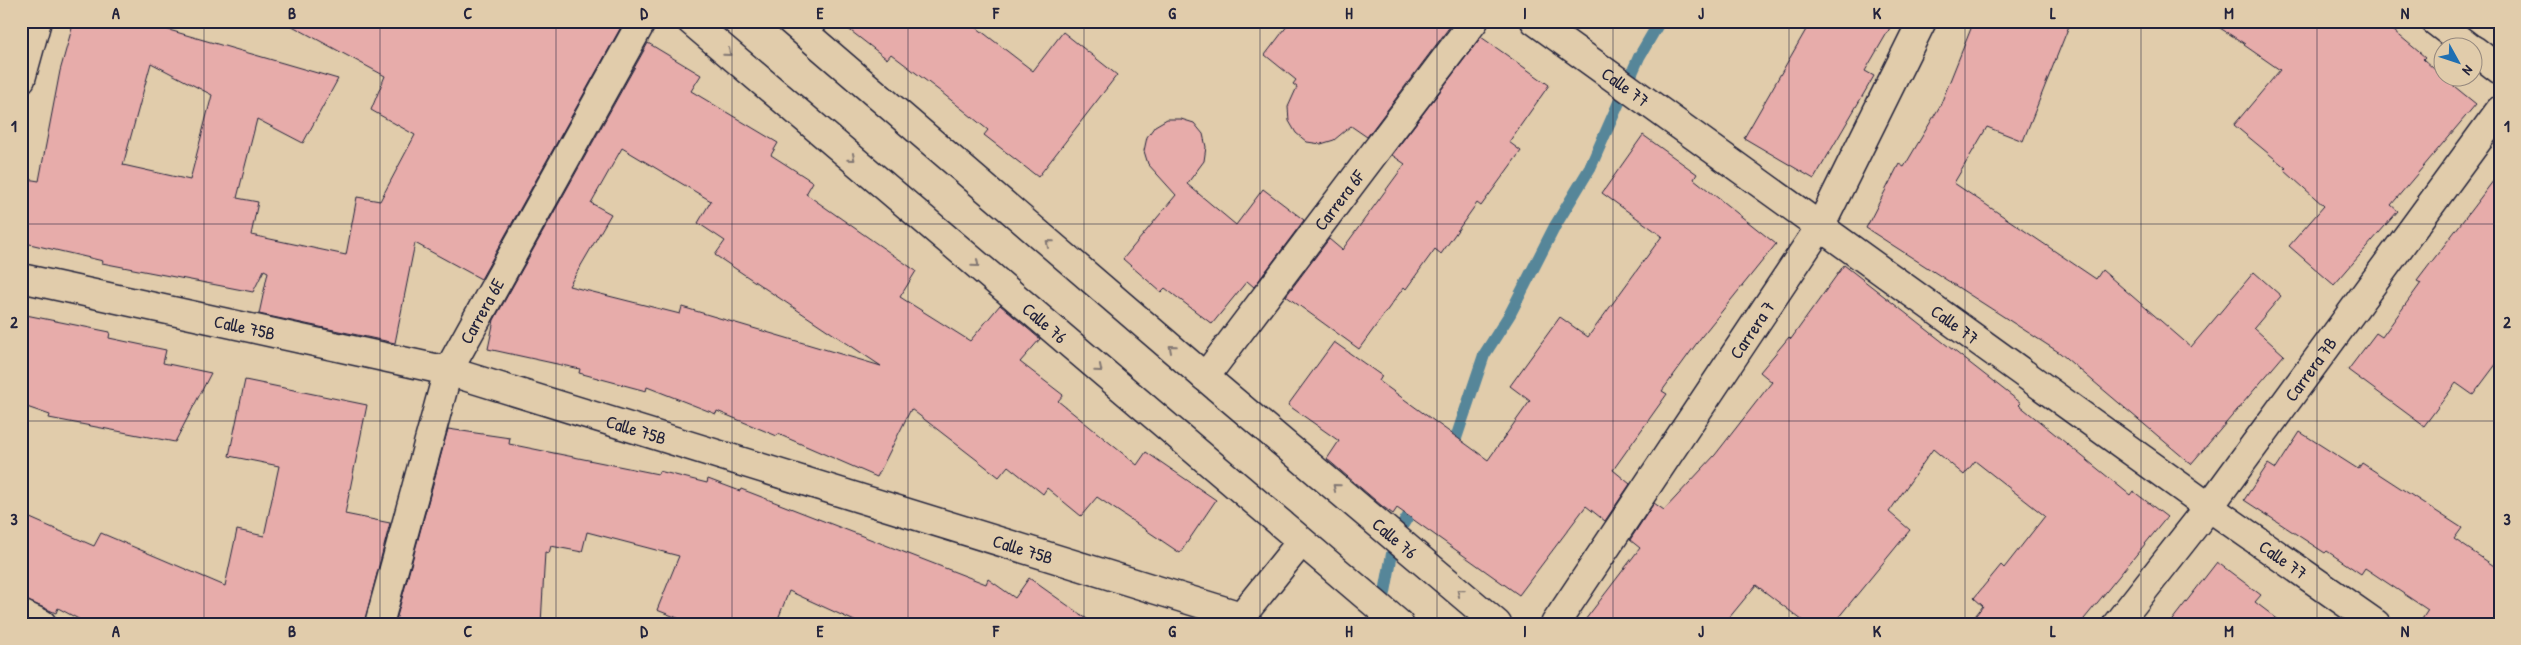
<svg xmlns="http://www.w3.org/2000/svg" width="2521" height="645" font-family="'Patrick Hand',sans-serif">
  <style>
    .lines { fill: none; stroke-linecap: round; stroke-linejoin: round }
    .stream { stroke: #578699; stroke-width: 12 }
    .building { fill: #e7acaa; stroke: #22223b; fill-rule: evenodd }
    .street-casing { stroke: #22223b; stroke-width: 31 }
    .secondary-casing { stroke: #22223b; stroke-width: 31 }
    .street { stroke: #e1ccab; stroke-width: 28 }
    .secondary { stroke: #e1ccab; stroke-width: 28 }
    .oneway { stroke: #827773 }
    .grid { fill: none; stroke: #22223b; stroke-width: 1; stroke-opacity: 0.55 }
    .labels { text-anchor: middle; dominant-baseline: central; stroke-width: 5; stroke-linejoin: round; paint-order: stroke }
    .street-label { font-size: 18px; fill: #22223b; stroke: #e1ccab }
    .neatline { fill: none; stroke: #22223b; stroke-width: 2 }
    .grid-label { font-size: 16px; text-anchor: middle; font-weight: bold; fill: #22223b }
  </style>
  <rect width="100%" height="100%" fill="#e1ccab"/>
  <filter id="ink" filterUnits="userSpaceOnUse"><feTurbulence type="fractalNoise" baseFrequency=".02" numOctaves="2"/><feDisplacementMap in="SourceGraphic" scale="10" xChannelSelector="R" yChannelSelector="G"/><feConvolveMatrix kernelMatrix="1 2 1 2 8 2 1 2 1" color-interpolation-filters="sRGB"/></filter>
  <g filter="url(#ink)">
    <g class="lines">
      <!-- stream -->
      <g class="stream">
        <path d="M 1451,453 L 1484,355 L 1510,314 L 1555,226 L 1590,168 L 1639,57 L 1660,21"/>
        <path d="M 1382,609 L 1395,537 L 1417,502"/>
      </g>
    </g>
    <!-- building -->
    <g class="building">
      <path d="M 74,21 L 138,21 L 338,79 L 303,143 L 257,119 L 237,198 L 258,202 L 251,235 L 346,255 L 357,197 L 380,201 L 415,135 L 371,110 L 385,76 L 283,21 L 610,21 L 621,27 L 481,279 L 415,243 L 395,343 L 259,314 L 268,272 L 264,270 L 253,292 L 102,263 L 103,261 L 21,242 L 21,178 L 39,181 L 60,71 ZM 151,63 L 212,95 L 190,180 L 123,165 Z"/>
      <path d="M 838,21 L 968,21 L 1033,71 L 1063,32 L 1117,75 L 1038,177 L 984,135 L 988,130 L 941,92 L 891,54 L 887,59 Z"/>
      <path d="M 1291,21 L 1454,21 L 1367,137 L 1351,126 L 1334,140 L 1321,144 L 1307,142 L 1296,133 L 1289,121 L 1288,107 L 1297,87 L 1293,84 L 1296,80 L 1265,55 Z"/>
      <path d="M 1811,21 L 1894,21 L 1865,71 L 1874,76 L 1814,179 L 1744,138 Z"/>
      <path d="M 1974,21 L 2071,21 L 2023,141 L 1987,127 L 1954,183 L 2096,279 L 2102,270 L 2191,347 L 2254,272 L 2281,296 L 2254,328 L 2284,355 L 2191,464 L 2060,353 L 1866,228 L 1899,164 L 1904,167 L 1940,106 Z"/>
      <path d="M 2209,21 L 2382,21 L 2425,57 L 2423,59 L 2444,78 L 2476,104 L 2391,205 L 2398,211 L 2334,285 L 2289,246 L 2324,206 L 2284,170 L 2286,168 L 2234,125 L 2280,70 L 2244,45 L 2245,44 Z"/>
      <path d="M 1481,37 L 1549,85 L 1509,142 L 1521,151 L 1481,206 L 1477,203 L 1441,254 L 1435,249 L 1406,289 L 1404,287 L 1359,349 L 1286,296 L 1329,239 L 1342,250 L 1405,164 L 1392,155 Z"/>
      <path d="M 648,43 L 701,75 L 691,91 L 778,143 L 771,155 L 813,182 L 806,194 L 916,271 L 900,297 L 970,341 L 1000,305 L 1040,339 L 1020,362 L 1063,395 L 1058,401 L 1137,465 L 1146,452 L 1216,500 L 1180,553 L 1097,497 L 1081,516 L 1047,488 L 1043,494 L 1008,466 L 999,477 L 911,409 L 877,477 L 778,434 L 777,436 L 717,411 L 716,414 L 647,387 L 646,391 L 579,373 L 580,369 L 488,349 L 494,320 ZM 622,148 L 711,201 L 698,223 L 725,241 L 715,255 L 881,366 L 682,307 L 680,314 L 569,286 L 611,214 L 591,203 Z"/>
      <path d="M 1167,119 L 1181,119 L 1194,123 L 1203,134 L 1206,147 L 1204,161 L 1187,184 L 1236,225 L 1263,189 L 1304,220 L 1254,287 L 1247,281 L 1212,324 L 1165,288 L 1161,292 L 1123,259 L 1176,195 L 1148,164 L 1144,151 L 1147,137 L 1155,126 Z"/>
      <path d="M 1643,135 L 1697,174 L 1694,179 L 1776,244 L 1702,336 L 1662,391 L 1667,394 L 1613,470 L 1630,484 L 1605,521 L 1586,506 L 1519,595 L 1397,508 L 1393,514 L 1382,506 L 1327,459 L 1339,441 L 1288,405 L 1334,342 L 1382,376 L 1379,381 L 1488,460 L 1530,401 L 1510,386 L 1560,317 L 1588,337 L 1662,236 L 1602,193 Z"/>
      <path d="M 2500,172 L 2500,359 L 2473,395 L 2456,383 L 2424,426 L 2348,370 L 2376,333 L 2382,337 L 2421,283 L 2417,281 Z"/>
      <path d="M 1844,265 L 2021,403 L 2019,405 L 2130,495 L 2133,491 L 2167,517 L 2080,624 L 1969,624 L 1983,606 L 1974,598 L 2001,565 L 2004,568 L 2045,516 L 1975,461 L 1964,475 L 1933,449 L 1889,512 L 1910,530 L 1833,624 L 1807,624 L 1756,585 L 1724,624 L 1582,624 L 1640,548 L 1630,540 L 1654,503 L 1664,510 L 1715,455 L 1772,382 L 1760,372 L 1789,337 L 1791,339 Z"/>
      <path d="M 21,314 L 110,332 L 109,338 L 166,350 L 163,363 L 211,373 L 175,442 L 49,418 L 50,415 L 21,405 Z"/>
      <path d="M 245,380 L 367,405 L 345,514 L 390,523 L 364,624 L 88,624 L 58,608 L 56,613 L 21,598 L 21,514 L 94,546 L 101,533 L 225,586 L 237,530 L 264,536 L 279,466 L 229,456 Z"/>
      <path d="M 448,429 L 510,438 L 509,444 L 658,474 L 659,471 L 707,483 L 708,479 L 740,491 L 741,489 L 986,584 L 988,579 L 1015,598 L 1029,578 L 1094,624 L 861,624 L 789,591 L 776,624 L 693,624 L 657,610 L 679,556 L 587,532 L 582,552 L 551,546 L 549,553 L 545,552 L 541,624 L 395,624 Z"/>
      <path d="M 2300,432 L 2358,469 L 2362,463 L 2462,528 L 2454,539 L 2500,570 L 2500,624 L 2419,624 L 2428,610 L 2365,568 L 2361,574 L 2327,551 L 2325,553 L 2244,500 L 2268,464 L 2276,469 Z"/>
      <path d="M 2217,562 L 2261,595 L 2255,602 L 2284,624 L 2169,624 Z"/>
    </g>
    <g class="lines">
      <defs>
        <g id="street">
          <path id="s1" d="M 1535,21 L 2209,507 L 2376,624"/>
          <path d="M 2435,21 L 2470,48"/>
          <path d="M 2474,50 L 2500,70"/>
          <path d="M 21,79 L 37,21"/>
          <path id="s2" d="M 21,278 L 448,371 L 1241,616"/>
          <path id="s3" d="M 1205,377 L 1474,21"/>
          <path d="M 21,614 L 42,624"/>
          <path id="s4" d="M 379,624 L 448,371 L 642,21"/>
          <path d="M 1235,624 L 1301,542"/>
          <path id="s5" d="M 1555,624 L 1820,227 L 1922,21"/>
          <path id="s6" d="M 2117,624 L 2209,507 L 2500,110"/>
        </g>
        <g id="secondary">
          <path id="s7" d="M 691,21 L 1399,624"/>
          <path id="s8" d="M 791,21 L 1205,377 L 1497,624"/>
        </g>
      </defs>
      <!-- street casing -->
      <use href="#street" class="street-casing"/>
      <!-- secondary casing -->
      <use href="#secondary" class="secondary-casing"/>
      <!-- street -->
      <use href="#street" class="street"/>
      <!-- secondary -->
      <use href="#secondary" class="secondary"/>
    </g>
    <!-- one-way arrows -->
    <defs><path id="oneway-chevron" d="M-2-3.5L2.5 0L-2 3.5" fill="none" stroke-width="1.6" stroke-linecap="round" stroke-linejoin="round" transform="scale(1.25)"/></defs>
    <g class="oneway">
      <use href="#oneway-chevron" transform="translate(728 53) rotate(40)"/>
      <use href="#oneway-chevron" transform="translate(852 158) rotate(40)"/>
      <use href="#oneway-chevron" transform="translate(1049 243) rotate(-139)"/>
      <use href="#oneway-chevron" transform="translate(976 264) rotate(40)"/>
      <use href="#oneway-chevron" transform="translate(1172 348) rotate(-139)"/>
      <use href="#oneway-chevron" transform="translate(1099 369) rotate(40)"/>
      <use href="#oneway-chevron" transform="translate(1336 487) rotate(-140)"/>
      <use href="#oneway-chevron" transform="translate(1460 592) rotate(-140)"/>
    </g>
  </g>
  <!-- grid -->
  <path class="grid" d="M 204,21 L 204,624M 380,21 L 380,624M 556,21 L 556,624M 732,21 L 732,624M 908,21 L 908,624M 1084,21 L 1084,624M 1260,21 L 1260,624M 1437,21 L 1437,624M 1613,21 L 1613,624M 1789,21 L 1789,624M 1965,21 L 1965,624M 2141,21 L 2141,624M 2317,21 L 2317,624M 21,224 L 2500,224M 21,421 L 2500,421"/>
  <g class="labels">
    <!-- street labels -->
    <g class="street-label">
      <text stroke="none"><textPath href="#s1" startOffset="112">Calle 77</textPath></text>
      <text stroke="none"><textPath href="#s3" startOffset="222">Carrera 6F</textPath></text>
      <text stroke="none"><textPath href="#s4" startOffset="331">Carrera 6E</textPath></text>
      <text stroke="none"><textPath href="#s7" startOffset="465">Calle 76</textPath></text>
      <text stroke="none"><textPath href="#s1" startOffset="518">Calle 77</textPath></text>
      <text stroke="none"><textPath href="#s2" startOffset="229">Calle 75B</textPath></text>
      <text stroke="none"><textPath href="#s5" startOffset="354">Carrera 7</textPath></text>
      <text stroke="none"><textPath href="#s6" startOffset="320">Carrera 7B</textPath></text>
      <text stroke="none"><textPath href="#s2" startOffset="634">Calle 75B</textPath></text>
      <text stroke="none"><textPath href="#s8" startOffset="795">Calle 76</textPath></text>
      <text stroke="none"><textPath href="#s2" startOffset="1039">Calle 75B</textPath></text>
      <text stroke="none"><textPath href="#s1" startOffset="922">Calle 77</textPath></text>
    </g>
  </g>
  <!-- margin -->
  <rect width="2521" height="645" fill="none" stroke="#e1ccab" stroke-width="55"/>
  <!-- north arrow -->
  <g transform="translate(2458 62) rotate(130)"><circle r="24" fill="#e1ccab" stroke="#95887e"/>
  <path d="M0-4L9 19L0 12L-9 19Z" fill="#1f6fb2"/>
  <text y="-8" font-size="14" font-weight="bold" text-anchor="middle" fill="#22223b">N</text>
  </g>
  <rect x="28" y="28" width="2466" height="590" class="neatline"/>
  <g class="grid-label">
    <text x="116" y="19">A</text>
    <text x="292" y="19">B</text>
    <text x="468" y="19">C</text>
    <text x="644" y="19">D</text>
    <text x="820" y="19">E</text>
    <text x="996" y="19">F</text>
    <text x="1172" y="19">G</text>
    <text x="1349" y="19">H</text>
    <text x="1525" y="19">I</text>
    <text x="1701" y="19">J</text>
    <text x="1877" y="19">K</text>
    <text x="2053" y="19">L</text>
    <text x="2229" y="19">M</text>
    <text x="2405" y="19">N</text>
    <text x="14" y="132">1</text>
    <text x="2507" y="132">1</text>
    <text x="14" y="328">2</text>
    <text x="2507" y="328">2</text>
    <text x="14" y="525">3</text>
    <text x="2507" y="525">3</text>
    <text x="116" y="637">A</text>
    <text x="292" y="637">B</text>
    <text x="468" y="637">C</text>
    <text x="644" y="637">D</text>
    <text x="820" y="637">E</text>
    <text x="996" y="637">F</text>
    <text x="1172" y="637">G</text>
    <text x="1349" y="637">H</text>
    <text x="1525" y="637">I</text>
    <text x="1701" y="637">J</text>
    <text x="1877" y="637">K</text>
    <text x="2053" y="637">L</text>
    <text x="2229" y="637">M</text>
    <text x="2405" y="637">N</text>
  </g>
</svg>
